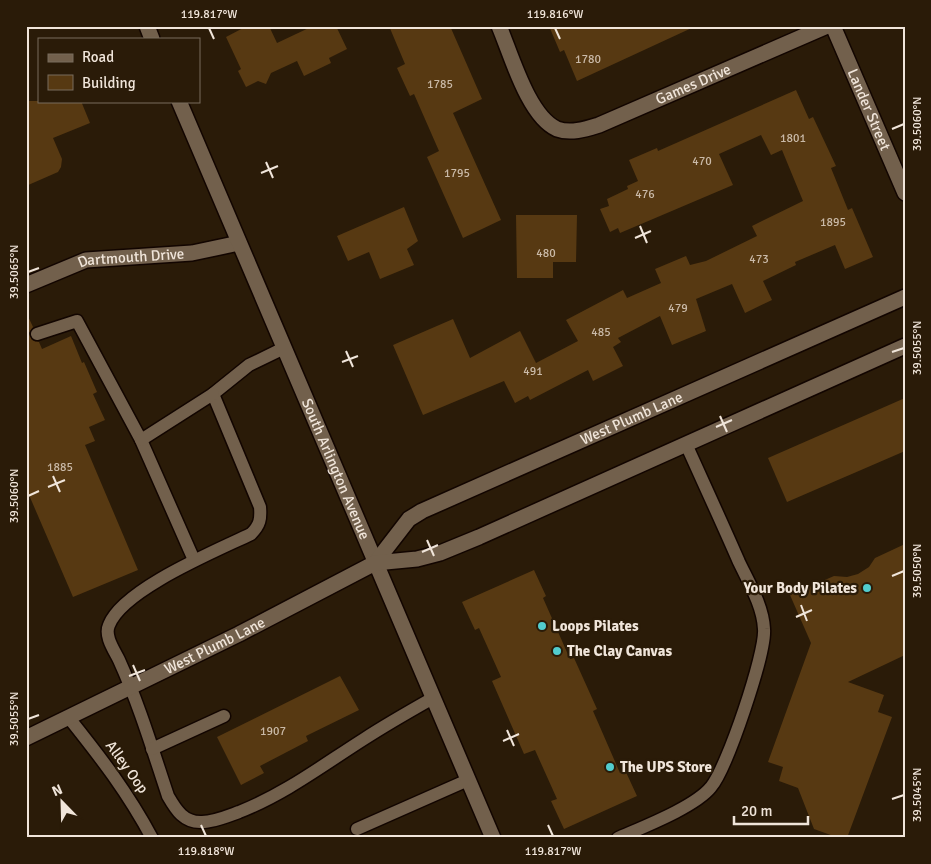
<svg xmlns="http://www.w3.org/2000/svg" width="931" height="864" font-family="Signika,sans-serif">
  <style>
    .building { fill: #573912 }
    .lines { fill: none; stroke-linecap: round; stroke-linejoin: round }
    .lane-casing { stroke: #120500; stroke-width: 15 }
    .street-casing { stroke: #120500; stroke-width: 18 }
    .secondary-casing { stroke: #120500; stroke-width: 18 }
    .lane { stroke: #72604c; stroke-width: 12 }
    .street { stroke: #72604c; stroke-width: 15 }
    .secondary { stroke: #72604c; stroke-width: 15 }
    .ticks { fill: none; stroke: #f0e5da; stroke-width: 2 }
    .poi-dot { fill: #52cdce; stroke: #2a1b08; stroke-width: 2 }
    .labels { text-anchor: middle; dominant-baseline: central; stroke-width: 4.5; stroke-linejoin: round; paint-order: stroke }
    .number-label { font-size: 12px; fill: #cabaa8 }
    .street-label { font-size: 15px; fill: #f0e5da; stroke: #2a1b08 }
    .poi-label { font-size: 15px; font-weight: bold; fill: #f0e5da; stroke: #2a1b08; text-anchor: start }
    .neatline { fill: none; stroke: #f0e5da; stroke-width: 2 }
    .ticks-label { font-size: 12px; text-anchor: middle; fill: #f0e5da }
  </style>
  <rect width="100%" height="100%" fill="#2a1b08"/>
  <!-- building -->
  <g class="building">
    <path d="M 247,26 L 269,26 L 277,43 L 313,26 L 336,26 L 347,49 L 329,58 L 331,63 L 304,76 L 297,61 L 271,73 L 266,84 L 258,81 L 246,87 L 238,71 L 241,69 L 226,37 Z"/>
    <path d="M 389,26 L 450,26 L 482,99 L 453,113 L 501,220 L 463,238 L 427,157 L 439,151 L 414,94 L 410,96 L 397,68 L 405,64 Z"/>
    <path d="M 549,26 L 696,26 L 577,81 L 564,50 L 560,52 Z"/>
    <path d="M 796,90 L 809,119 L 813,117 L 836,166 L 831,168 L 848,210 L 852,208 L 873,257 L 845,269 L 835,245 L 795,262 L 796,265 L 763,281 L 772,300 L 745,313 L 732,284 L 696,299 L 706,331 L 672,345 L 660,316 L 618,338 L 621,342 L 613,347 L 623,366 L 593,381 L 588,370 L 530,400 L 528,396 L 515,403 L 504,381 L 423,415 L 393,345 L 453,319 L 470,358 L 520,331 L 536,363 L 578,341 L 566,320 L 623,290 L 627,298 L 661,283 L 655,269 L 686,256 L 690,265 L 706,261 L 757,236 L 752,226 L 803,201 L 782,150 L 771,155 L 761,135 L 719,154 L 733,185 L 620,233 L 618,228 L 610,232 L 600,209 L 609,206 L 607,199 L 628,189 L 627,186 L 638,181 L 629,160 L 657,148 L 658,151 Z"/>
    <path d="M 26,101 L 81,101 L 90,123 L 53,138 L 62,159 L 61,167 L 58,172 L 26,186 Z"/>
    <path d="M 404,207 L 418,241 L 407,249 L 414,265 L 380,279 L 369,252 L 348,261 L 337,236 Z"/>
    <path d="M 516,215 L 577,215 L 576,262 L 553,262 L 553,278 L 517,278 Z"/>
    <path d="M 26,312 L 33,327 L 29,333 L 32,340 L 39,342 L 42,349 L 71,336 L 82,363 L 84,362 L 97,392 L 93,394 L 105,420 L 89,427 L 95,441 L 85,445 L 138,570 L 73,597 L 26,488 Z"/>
    <path d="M 905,398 L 905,451 L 787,502 L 768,458 Z"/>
    <path d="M 905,544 L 905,655 L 848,682 L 884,695 L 878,712 L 892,717 L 847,838 L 839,838 L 814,829 L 798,788 L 779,781 L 783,767 L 768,762 L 811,643 L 790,595 L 834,576 L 847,577 L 858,574 L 869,567 L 875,558 Z"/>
    <path d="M 534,570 L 546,596 L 543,598 L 570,659 L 574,658 L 597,709 L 593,711 L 620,773 L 625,770 L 637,796 L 564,829 L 551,801 L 557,799 L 535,750 L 524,754 L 492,681 L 501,677 L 479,628 L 475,630 L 462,602 Z"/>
    <path d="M 340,676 L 359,710 L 306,736 L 308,741 L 260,766 L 264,773 L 241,785 L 217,737 Z"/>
  </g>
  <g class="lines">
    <defs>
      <g id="lane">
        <path d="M 37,334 L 77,321 L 141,440 L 194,560"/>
        <path d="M 284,348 L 249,365 L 213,394 L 260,507 C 261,519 260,525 251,534 C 216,551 123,589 109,625 C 104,636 114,650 119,660 C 139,704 153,751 168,796 C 176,810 184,823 202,822 C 214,822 228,816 239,812 C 285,794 323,765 364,739 C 387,724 410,711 433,698"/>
        <path d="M 141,440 L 213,394"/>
        <path d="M 69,718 C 101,758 128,793 152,838"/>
        <path d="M 152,749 L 224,716"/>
        <path d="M 357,829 L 468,780"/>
        <path d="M 618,838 C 643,827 695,807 711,787 C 727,768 766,653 764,629 C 763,606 749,583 739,562 C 722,523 704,484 686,444"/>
      </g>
      <g id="street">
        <path id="s1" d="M 499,26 C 511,54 528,116 557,129 C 571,134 586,129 599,125 L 827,26"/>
        <path id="s2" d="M 833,26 L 905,193"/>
        <path id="s3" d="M 26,285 L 86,260 L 192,253 L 239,243"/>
      </g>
      <g id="secondary">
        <path d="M 147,26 L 152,39"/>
        <path id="s4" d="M 179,101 L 493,838"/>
        <path id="s5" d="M 375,563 L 409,519 L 422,511 L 905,297"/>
        <path id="s6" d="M 26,738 L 239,634 L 375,563 L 417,559 L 440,553 L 479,537 L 905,346"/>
      </g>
    </defs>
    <!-- lane casing -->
    <use href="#lane" class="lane-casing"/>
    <!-- street casing -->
    <use href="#street" class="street-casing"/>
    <!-- secondary casing -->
    <use href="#secondary" class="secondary-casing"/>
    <!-- lane -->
    <use href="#lane" class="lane"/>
    <!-- street -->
    <use href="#street" class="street"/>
    <!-- secondary -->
    <use href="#secondary" class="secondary"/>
  </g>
  <!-- ticks -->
  <path class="ticks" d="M 209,28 L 214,39M 555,28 L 560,39M 892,129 L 904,124M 266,162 L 273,178M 261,173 L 278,166M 640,226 L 647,243M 635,238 L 651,231M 28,272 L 39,268M 346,351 L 353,367M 892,352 L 904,348M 342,362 L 358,356M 720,416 L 727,432M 716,427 L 732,420M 53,476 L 60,492M 48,487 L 65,480M 28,496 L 39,491M 427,540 L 434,556M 422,552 L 438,545M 892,576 L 904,571M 801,605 L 807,621M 796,617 L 812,610M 133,665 L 140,681M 129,676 L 145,670M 28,719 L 39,715M 507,730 L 514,746M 503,741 L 519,734M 892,799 L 904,795M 201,825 L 206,836M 548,825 L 553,836"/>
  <!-- markers -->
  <g class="poi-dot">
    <circle cx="867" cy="588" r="5"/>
    <circle cx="542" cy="626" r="5"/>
    <circle cx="557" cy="651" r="5"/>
    <circle cx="610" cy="767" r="5"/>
  </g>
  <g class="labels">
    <!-- number labels -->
    <g class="number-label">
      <text x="588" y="59">1780</text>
      <text x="440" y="84">1785</text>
      <text x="793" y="138">1801</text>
      <text x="702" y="161">470</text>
      <text x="457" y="173">1795</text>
      <text x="645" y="194">476</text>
      <text x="833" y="222">1895</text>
      <text x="546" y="253">480</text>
      <text x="759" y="259">473</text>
      <text x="678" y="308">479</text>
      <text x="601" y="332">485</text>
      <text x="533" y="371">491</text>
      <text x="60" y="467">1885</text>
      <text x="273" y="731">1907</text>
    </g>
    <!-- street labels -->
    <g class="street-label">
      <text stroke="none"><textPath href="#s1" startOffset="266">Games Drive</textPath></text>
      <text stroke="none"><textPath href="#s2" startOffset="91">Lander Street</textPath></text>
      <text stroke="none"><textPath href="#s3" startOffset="110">Dartmouth Drive</textPath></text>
      <text stroke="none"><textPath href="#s5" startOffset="300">West Plumb Lane</textPath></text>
      <text stroke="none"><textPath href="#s4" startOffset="400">South Arlington Avenue</textPath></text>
      <text stroke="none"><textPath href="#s6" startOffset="210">West Plumb Lane</textPath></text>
      <text transform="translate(127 767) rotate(54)">Alley Oop</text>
    </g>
    <!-- poi labels -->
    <g class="poi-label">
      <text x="857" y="588" text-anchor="end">Your Body Pilates</text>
      <text x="552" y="626">Loops Pilates</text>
      <text x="567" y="651">The Clay Canvas</text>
      <text x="620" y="767">The UPS Store</text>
    </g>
  </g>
  <!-- border -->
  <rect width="931" height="864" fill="none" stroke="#2a1b08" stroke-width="55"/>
  <!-- legend -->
  <rect x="38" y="38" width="162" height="65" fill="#2a1b08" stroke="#796c5c"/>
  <rect x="48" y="54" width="25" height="8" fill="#72604c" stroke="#796c5c"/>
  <text x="82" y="62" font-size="15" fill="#f0e5da">Road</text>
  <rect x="48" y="75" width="25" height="15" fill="#573912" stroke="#796c5c"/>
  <text x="82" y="88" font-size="15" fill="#f0e5da">Building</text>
  <!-- north arrow -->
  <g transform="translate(62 802) rotate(337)" stroke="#2a1b08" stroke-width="4" paint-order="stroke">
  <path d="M0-4L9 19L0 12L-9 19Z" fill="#f0e5da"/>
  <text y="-8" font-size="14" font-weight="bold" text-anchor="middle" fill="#f0e5da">N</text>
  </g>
  <!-- scale -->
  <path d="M734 816v8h74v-8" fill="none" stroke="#f0e5da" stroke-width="2.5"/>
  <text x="741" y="816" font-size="15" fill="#f0e5da" stroke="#2a1b08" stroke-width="4" paint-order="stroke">20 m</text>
  <rect x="28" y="28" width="876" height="808" class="neatline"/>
  <g class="ticks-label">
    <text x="209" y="18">119.817°W</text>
    <text x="555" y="18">119.816°W</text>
    <text transform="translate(917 124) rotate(-90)" y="4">39.5060°N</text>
    <text transform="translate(14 272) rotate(-90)" y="4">39.5065°N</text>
    <text transform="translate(917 348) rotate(-90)" y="4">39.5055°N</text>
    <text transform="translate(14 496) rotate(-90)" y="4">39.5060°N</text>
    <text transform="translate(917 571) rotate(-90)" y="4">39.5050°N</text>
    <text transform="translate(14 719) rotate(-90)" y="4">39.5055°N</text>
    <text transform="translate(917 795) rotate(-90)" y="4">39.5045°N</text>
    <text x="206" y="855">119.818°W</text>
    <text x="553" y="855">119.817°W</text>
  </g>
</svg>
